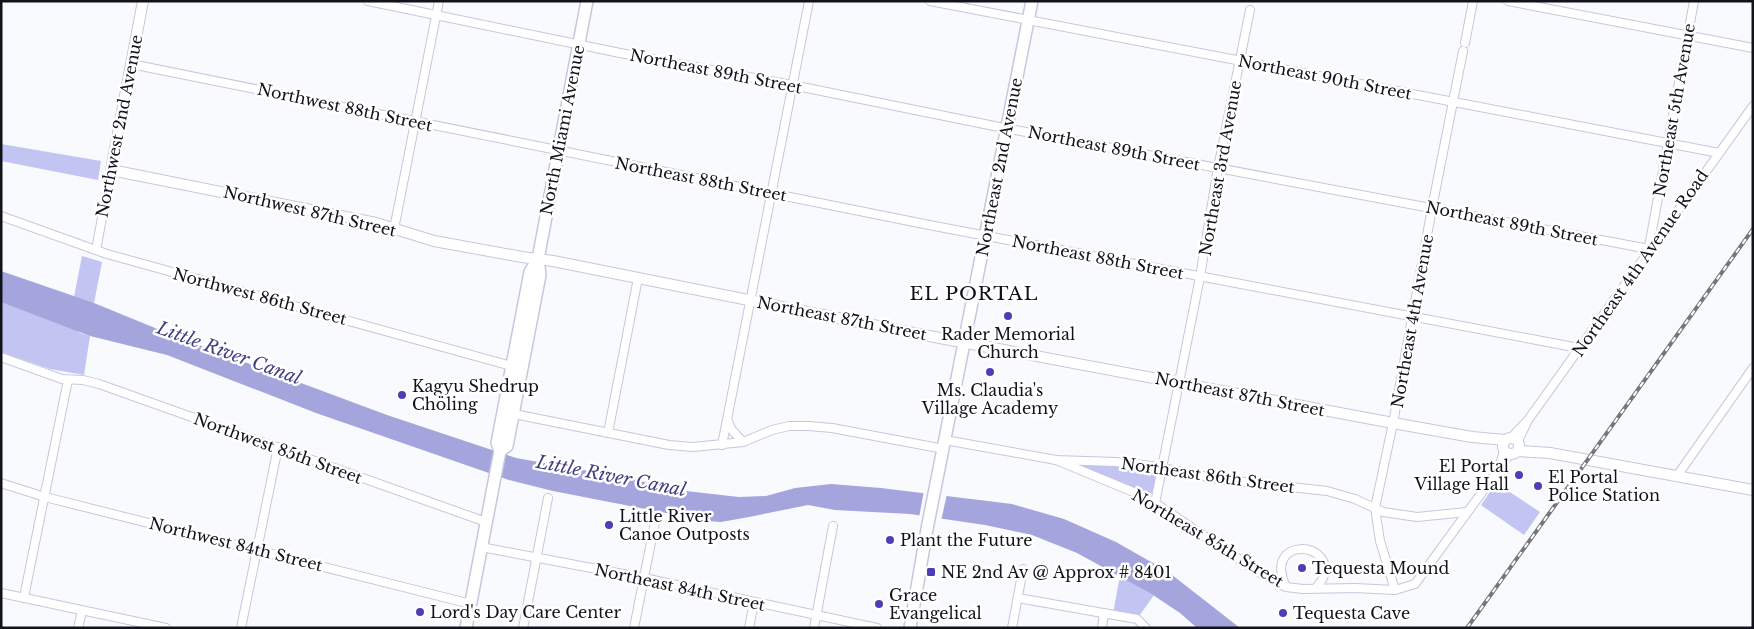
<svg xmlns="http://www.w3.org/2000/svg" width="1754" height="629" font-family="'Libre Baskerville',serif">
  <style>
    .green { fill: #c2c4f1 }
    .water { fill: #a4a5dd }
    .pier { fill: #f9fafe }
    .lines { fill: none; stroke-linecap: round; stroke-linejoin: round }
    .minor-casing { stroke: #c6c7de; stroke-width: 10 }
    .tertiary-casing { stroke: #c6c7de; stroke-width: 12 }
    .secondary-casing { stroke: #c6c7de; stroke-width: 14 }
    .minor { stroke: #fff; stroke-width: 8 }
    .tertiary { stroke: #fff; stroke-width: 10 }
    .secondary { stroke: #fff; stroke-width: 11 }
    .rail-casing { stroke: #75767c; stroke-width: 4 }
    .rail { stroke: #fff; stroke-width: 2; stroke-dasharray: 5.5; stroke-linecap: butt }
    .poi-dot { fill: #4e3db4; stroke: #fff; stroke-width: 2 }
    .labels { text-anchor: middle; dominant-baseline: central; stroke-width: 5; stroke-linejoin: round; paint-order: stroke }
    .street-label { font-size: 16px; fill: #12121a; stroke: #fff }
    .poi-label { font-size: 16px; fill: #12121a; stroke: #fff; text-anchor: start }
    .water-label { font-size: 18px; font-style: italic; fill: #423d81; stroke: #fff }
    .quarter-label { font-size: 19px; letter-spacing: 1px; fill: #12121a; stroke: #fff }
  </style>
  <rect width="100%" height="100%" fill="#f9fafe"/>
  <!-- green -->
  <g class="green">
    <path d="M 1,144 L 101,161 L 98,180 L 1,161 Z"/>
    <path d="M 82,256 L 102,262 L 94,303 L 74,297 Z"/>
    <path d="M 1,299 L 77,330 L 80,333 L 90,336 L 84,375 L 50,369 L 1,352 Z"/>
    <path d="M 1106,463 L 1154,470 L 1156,475 L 1152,493 L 1146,495 L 1080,466 Z"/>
    <path d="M 1496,483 L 1540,512 L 1524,535 L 1481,505 Z"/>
    <path d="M 1120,575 L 1154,595 L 1137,619 L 1113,614 Z"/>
  </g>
  <!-- water -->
  <path class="water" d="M 1,271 L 94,303 L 177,337 L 387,415 L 516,458 L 623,477 L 677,490 L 739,497 L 766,496 L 795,488 L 831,484 L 881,488 L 1012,504 L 1064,519 L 1116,542 L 1167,571 L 1240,628 L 1197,628 L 1180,613 L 1150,593 L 1077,553 L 1032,535 L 985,525 L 910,514 L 835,510 L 808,505 L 749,517 L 721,522 L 707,521 L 553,491 L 509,480 L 316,413 L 167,355 L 90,336 L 1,302 Z"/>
  <!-- pier -->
  <path class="pier" d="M 924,490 L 947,494 L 941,521 L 919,518 Z"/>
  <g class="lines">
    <defs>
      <g id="minor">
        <path d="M 368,1 L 620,53 L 792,85 L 994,126 L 1649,249"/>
        <path d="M 930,1 L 1719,153"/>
        <path d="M 1508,1 L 1753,48"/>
        <path d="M 1465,43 L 1473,1"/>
        <path d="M 131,64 L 929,225 L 1579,348"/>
        <path d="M 1,216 L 107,254 L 515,367"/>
        <path d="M 394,229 L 439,1"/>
        <path d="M 1649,247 L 1694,1"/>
        <path d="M 96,250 L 111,170"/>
        <path d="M 1,357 L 62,379 L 83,380 L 99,384 L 486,522"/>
        <path d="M 509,413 L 669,445 L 693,447 L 743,442 L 772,430 L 789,426 L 809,426 L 832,428 L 944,449"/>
        <path d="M 728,421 L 731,429 L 743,442"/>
        <path d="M 608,433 L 638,278"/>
        <path d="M 1511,438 L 1528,420 L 1753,106"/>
        <path d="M 945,440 L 1056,460 L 1116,462 L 1152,466 L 1218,479 L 1327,491 L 1355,499 L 1383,512 L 1417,517 L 1467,512"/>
        <path d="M 1518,441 L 1527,422"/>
        <path d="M 722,445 L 809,1"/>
        <path d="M 1056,460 L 1131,491 L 1155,503 L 1255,570 L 1286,587 L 1303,589 L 1355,588 L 1395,590 L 1415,584 L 1510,454"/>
        <path d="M 1499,468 L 1504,451"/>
        <path d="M 1677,476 L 1753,368"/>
        <path d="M 1,483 L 45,497 L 471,604"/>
        <path d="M 1155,503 L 1200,277 L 1218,168 L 1250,10"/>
        <path d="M 481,547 L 644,578 L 877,628"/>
        <path d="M 1286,587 C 1262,535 1337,541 1323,578 C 1321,582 1318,585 1316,588"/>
        <path d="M 1395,590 L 1380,541 L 1375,508 L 1393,423 L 1432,208 L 1463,51"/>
        <path d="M 1,593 L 166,628"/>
        <path d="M 24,597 L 68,380"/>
        <path d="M 1018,598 L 1137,619 L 1146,628"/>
        <path d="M 78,628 L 82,611"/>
        <path d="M 241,628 L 278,447"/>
        <path d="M 523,628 L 548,498"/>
        <path d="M 634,628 L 656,517"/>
        <path d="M 749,628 L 754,602"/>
        <path d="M 814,628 L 833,526"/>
        <path d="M 1012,628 L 1023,569"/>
        <path d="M 1102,628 L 1104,613"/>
      </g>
      <g id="tertiary">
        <path d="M 143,1 L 111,170 L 376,223 L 434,241 L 522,257 L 553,261 L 908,332 L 1393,423 L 1472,437 L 1505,440"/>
        <circle cx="1511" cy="446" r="8"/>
        <path d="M 1518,451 L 1550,453 L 1753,490"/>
      </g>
      <g id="secondary">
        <path d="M 500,451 L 507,446 L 540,275 L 538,259"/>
        <path d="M 466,628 L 500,451 L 497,443 L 530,272 L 538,259 L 587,1"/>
        <path d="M 910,628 L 927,529 L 1032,1"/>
      </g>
    </defs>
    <!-- minor casing -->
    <use href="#minor" class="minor-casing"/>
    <!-- tertiary casing -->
    <use href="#tertiary" class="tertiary-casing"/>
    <!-- secondary casing -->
    <use href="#secondary" class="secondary-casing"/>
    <!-- minor -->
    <use href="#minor" class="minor"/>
    <!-- tertiary -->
    <use href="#tertiary" class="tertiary"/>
    <!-- secondary -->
    <use href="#secondary" class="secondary"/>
    <defs>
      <path id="rail" d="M 1467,628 L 1753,229"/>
    </defs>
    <!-- rail casing -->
    <use href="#rail" class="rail-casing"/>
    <!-- rail -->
    <use href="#rail" class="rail"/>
  </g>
  <!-- markers -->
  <g class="poi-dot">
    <circle cx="1008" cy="316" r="5"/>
    <circle cx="990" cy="372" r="5"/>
    <circle cx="402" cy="395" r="5"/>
    <circle cx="1519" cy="475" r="5"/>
    <circle cx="1538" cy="486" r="5"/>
    <circle cx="609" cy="525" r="5"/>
    <circle cx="890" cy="540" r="5"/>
    <circle cx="1302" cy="568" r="5"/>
    <rect x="926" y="567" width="10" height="10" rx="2.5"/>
    <circle cx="879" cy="604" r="5"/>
    <circle cx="420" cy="612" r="5"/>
    <circle cx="1283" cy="613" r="5"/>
  </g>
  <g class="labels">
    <!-- street labels -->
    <g class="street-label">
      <text transform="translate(716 71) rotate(11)">Northeast 89th Street</text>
      <text transform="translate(1325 77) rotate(11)">Northeast 90th Street</text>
      <text transform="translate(345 107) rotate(12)">Northwest 88th Street</text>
      <text transform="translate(1674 110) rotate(-80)">Northeast 5th Avenue</text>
      <text transform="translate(119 126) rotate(-79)">Northwest 2nd Avenue</text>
      <text transform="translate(562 130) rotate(-79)">North Miami Avenue</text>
      <text transform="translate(1114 148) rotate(11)">Northeast 89th Street</text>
      <text transform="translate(999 167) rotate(-79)">Northeast 2nd Avenue</text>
      <text transform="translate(1220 168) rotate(-80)">Northeast 3rd Avenue</text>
      <text transform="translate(701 179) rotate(11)">Northeast 88th Street</text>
      <text transform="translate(310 211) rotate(13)">Northwest 87th Street</text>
      <text transform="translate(1512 223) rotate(11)">Northeast 89th Street</text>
      <text transform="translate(1098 257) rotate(11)">Northeast 88th Street</text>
      <text transform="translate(1640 263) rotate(-55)">Northeast 4th Avenue Road</text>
      <text transform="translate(260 296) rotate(15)">Northwest 86th Street</text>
      <text transform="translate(842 318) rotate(11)">Northeast 87th Street</text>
      <text transform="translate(1412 321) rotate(-80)">Northeast 4th Avenue</text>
      <text transform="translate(1240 394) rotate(11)">Northeast 87th Street</text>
      <text transform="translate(278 448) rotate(20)">Northwest 85th Street</text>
      <text transform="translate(1208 475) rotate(8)">Northeast 86th Street</text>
      <text transform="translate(1208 538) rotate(31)">Northeast 85th Street</text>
      <text transform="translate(236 544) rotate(14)">Northwest 84th Street</text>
      <text transform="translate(680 587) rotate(12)">Northeast 84th Street</text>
    </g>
    <!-- poi labels -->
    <g class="poi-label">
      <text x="1008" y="334" text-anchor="middle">Rader Memorial<tspan x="1008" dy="18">Church</tspan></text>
      <text x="412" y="386">Kagyu Shedrup<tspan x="412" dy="18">Chöling</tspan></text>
      <text x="990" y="390" text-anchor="middle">Ms. Claudia's<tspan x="990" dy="18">Village Academy</tspan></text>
      <text x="1509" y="466" text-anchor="end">El Portal<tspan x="1509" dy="18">Village Hall</tspan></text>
      <text x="1548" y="477">El Portal<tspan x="1548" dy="18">Police Station</tspan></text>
      <text x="619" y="516">Little River<tspan x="619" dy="18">Canoe Outposts</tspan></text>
      <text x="900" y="540">Plant the Future</text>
      <text x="1312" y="568">Tequesta Mound</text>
      <text x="941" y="572">NE 2nd Av @ Approx # 8401</text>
      <text x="889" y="595">Grace<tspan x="889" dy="18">Evangelical</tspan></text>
      <text x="430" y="612">Lord's Day Care Center</text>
      <text x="1293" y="613">Tequesta Cave</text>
    </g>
    <!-- water labels -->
    <g class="water-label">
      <text transform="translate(229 353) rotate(20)">Little River Canal</text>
      <text transform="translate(611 476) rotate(11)">Little River Canal</text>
    </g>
    <!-- quarter labels -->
    <g class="quarter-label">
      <text x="974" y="293">EL PORTAL</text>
    </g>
  </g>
  <!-- border -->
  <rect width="1754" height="629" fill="none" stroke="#12121a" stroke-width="5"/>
</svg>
